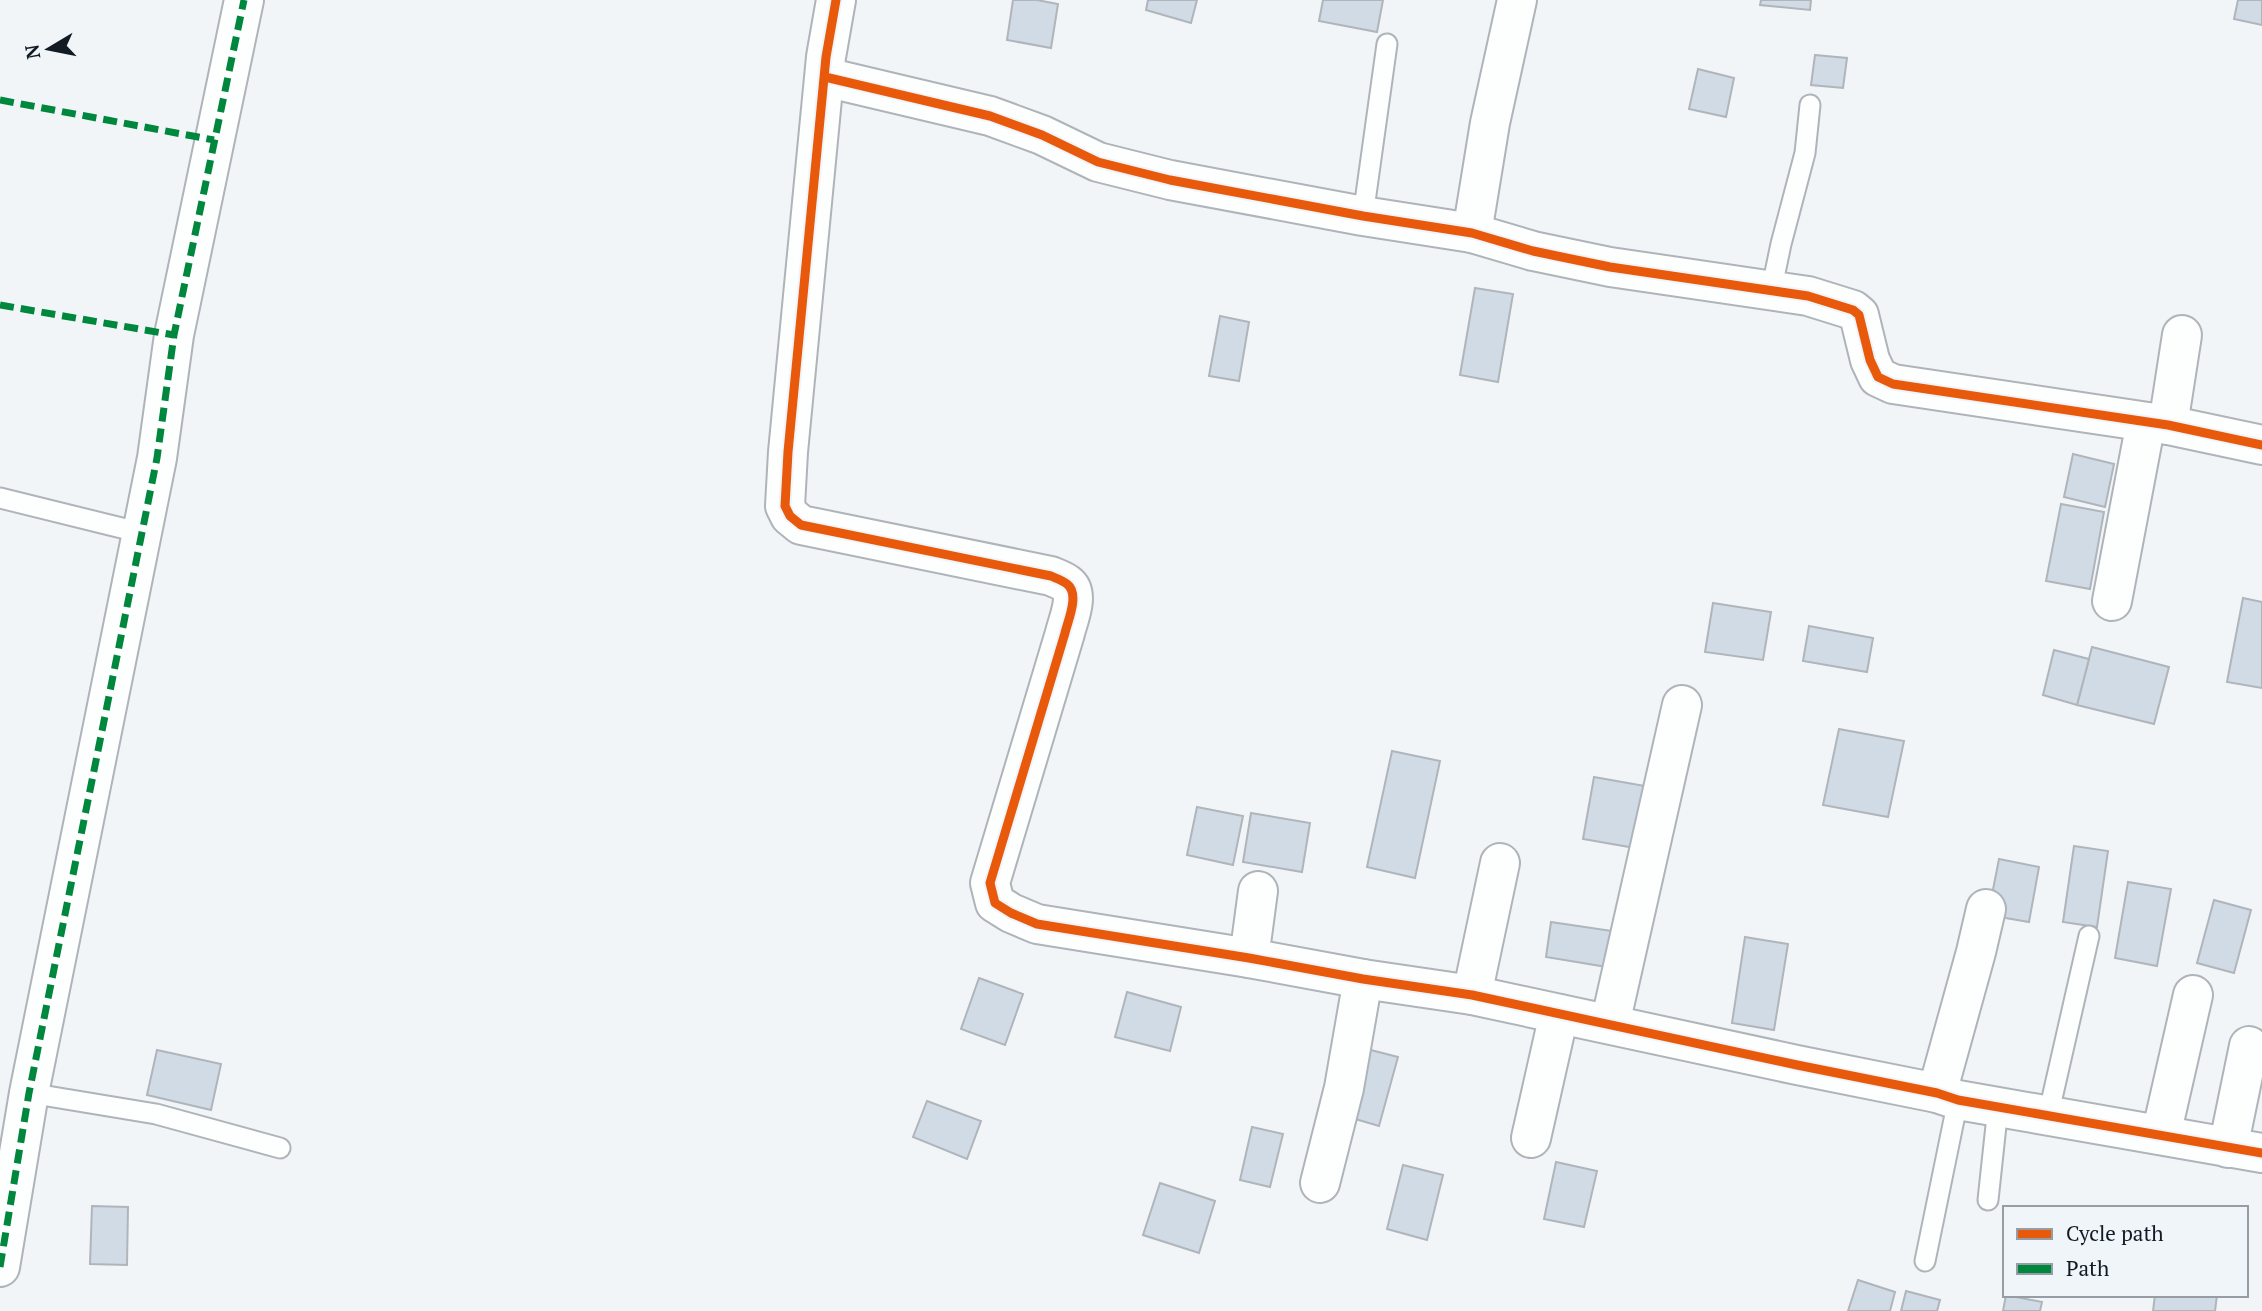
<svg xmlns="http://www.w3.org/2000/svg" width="2262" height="1311" font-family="'PT Serif',serif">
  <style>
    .building { fill: #d0dbe6; stroke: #afb5ba; stroke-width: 2 }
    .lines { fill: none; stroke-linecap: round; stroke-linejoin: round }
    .lane-casing { stroke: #aeb4b9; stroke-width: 23 }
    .street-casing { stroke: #aeb4b9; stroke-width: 42 }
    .lane { stroke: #fdfefe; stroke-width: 19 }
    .street { stroke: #fdfefe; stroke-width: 38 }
    .quiet { stroke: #00873e; stroke-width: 7; stroke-dasharray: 14 7; stroke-linecap: butt }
    .cycleway-casing { stroke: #f0f5fa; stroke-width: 13 }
    .cycleway { stroke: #e8590c; stroke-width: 9 }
  </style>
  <rect width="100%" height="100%" fill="#f2f5f8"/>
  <!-- building -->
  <g class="building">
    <path d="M 1013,0 L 1037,0 L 1058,4 L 1051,48 L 1007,40 Z"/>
    <path d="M 1148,0 L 1197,0 L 1191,23 L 1146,10 Z"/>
    <path d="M 1323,0 L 1383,0 L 1377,32 L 1319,21 Z"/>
    <path d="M 1761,0 L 1811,0 L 1810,10 L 1760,5 Z"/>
    <path d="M 2238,0 L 2262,0 L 2262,25 L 2234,19 Z"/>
    <path d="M 1815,55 L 1847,58 L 1843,88 L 1811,85 Z"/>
    <path d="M 1698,69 L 1734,78 L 1726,117 L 1689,109 Z"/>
    <path d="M 1475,288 L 1513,294 L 1498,382 L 1460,375 Z"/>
    <path d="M 1220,316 L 1249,322 L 1239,381 L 1209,376 Z"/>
    <path d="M 2073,454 L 2114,464 L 2105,507 L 2064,497 Z"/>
    <path d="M 2061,504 L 2104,512 L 2090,589 L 2046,581 Z"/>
    <path d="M 2243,598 L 2262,602 L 2262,688 L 2227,682 Z"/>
    <path d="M 1713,603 L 1771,612 L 1763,660 L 1705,652 Z"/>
    <path d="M 1809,626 L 1873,638 L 1867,672 L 1803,661 Z"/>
    <path d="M 2092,647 L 2169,667 L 2154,724 L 2077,705 Z"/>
    <path d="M 2054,650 L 2089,659 L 2077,705 L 2043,695 Z"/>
    <path d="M 1839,729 L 1904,741 L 1888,817 L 1823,805 Z"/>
    <path d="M 1392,751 L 1440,761 L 1415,878 L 1367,867 Z"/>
    <path d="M 1594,777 L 1645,786 L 1635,848 L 1583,839 Z"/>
    <path d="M 1197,807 L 1243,816 L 1233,865 L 1187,855 Z"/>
    <path d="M 1251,813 L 1310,823 L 1302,872 L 1243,862 Z"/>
    <path d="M 2074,846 L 2108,851 L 2097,927 L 2063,922 Z"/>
    <path d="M 1999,859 L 2039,867 L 2029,922 L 1988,915 Z"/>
    <path d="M 2128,882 L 2171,889 L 2157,966 L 2115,958 Z"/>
    <path d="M 2214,900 L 2251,910 L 2234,973 L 2197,963 Z"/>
    <path d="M 1551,922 L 1619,932 L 1613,968 L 1546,957 Z"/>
    <path d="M 1745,937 L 1788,944 L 1774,1030 L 1732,1023 Z"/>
    <path d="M 979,978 L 1023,994 L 1005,1045 L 961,1029 Z"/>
    <path d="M 1127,992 L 1181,1007 L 1170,1051 L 1115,1037 Z"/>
    <path d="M 1363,1048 L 1398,1057 L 1379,1126 L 1345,1116 Z"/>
    <path d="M 157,1050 L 221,1064 L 211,1110 L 147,1095 Z"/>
    <path d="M 927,1101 L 981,1121 L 967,1159 L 913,1137 Z"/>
    <path d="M 1252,1127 L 1283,1134 L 1270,1187 L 1240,1180 Z"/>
    <path d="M 1556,1162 L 1597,1171 L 1584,1227 L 1544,1219 Z"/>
    <path d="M 1403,1165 L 1443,1175 L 1427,1240 L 1387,1229 Z"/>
    <path d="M 1160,1183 L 1215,1201 L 1199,1253 L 1143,1235 Z"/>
    <path d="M 92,1206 L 128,1207 L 127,1265 L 90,1264 Z"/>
    <path d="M 1858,1280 L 1895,1292 L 1890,1311 L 1848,1311 Z"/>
    <path d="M 1906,1291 L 1940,1300 L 1937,1311 L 1901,1311 Z"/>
    <path d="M 2006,1295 L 2042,1302 L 2040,1311 L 2003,1311 Z"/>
    <path d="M 2155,1295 L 2217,1295 L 2215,1311 L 2153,1311 Z"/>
  </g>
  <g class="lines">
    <defs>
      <g id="lane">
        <path d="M 1363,216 L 1387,44"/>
        <path d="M 1771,292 L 1781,244 L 1805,153 L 1810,105"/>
        <path d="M 0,498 L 142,533"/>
        <path d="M 29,1093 L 156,1114 L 280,1148"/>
        <path d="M 2048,1116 L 2089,936"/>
        <path d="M 1988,1200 L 1998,1107"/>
        <path d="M 1925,1261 L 1958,1100"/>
      </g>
      <g id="street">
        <path d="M 836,0 L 826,57 L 788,452 L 785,506 L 790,516 L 801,525 L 1051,576 C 1055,578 1062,580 1067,584 C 1080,594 1068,620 1065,633 L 990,883 L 995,903 L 1011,913 L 1037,924 L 1249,958 L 1363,979 L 1472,995 L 1797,1065 L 1937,1093 L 1958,1100 L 2262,1153"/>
        <path d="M 825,77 L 990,116 L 1042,135 L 1098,162 L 1170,180 L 1363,216 L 1472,233 L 1533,251 L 1610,267 L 1808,296 L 1853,310 L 1859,315 L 1870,360 L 1878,377 L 1893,384 L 2168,425 L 2262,445"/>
        <path d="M 1472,233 L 1490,123 L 1517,0"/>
        <path d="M 2168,425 L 2182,335"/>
        <path d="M 2112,601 L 2146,422"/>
        <path d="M 1249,958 L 1258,891"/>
        <path d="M 1472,995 L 1500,863"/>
        <path d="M 1610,1024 L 1682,705"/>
        <path d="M 1937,1093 L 1976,952 L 1986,909"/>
        <path d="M 2161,1135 L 2193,995"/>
        <path d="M 1531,1138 L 1559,1014"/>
        <path d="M 2228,1148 L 2249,1046"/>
        <path d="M 1320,1183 L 1344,1088 L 1363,979"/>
        <path d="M 0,1267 L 29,1093 L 157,458 L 174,335 L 244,0"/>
      </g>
    </defs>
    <!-- lane casing -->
    <use href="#lane" class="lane-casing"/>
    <!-- street casing -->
    <use href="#street" class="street-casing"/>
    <!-- lane -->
    <use href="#lane" class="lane"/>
    <!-- street -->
    <use href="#street" class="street"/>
    <!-- quiet -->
    <g class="quiet">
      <path d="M 0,100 L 214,140"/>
      <path d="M 0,305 L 174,335"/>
      <path d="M 0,1267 L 29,1093 L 157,458 L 174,335 L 244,0"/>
    </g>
    <defs>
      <g id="cycleway">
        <path d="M 836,0 L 826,57 L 788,452 L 785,506 L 790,516 L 801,525 L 1051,576 C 1055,578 1062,580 1067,584 C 1080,594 1068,620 1065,633 L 990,883 L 995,903 L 1011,913 L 1037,924 L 1249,958 L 1363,979 L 1472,995 L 1797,1065 L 1937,1093 L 1958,1100 L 2262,1153"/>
        <path d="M 825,77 L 990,116 L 1042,135 L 1098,162 L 1170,180 L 1363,216 L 1472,233 L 1533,251 L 1610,267 L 1808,296 L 1853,310 L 1859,315 L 1870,360 L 1878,377 L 1893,384 L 2168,425 L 2262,445"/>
      </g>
    </defs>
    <!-- cycleway casing -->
    <use href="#cycleway" class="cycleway-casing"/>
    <!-- cycleway -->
    <use href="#cycleway" class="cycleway"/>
  </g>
  <!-- legend -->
  <rect x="2003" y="1206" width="245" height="91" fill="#f0f5fa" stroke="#979da4" stroke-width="2"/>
  <rect x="2017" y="1229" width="35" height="10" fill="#e8590c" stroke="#979da4" stroke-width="2"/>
  <text x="2066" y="1241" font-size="21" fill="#121a23">Cycle path</text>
  <rect x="2017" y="1264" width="35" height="10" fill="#00873e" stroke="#979da4" stroke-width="2"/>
  <text x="2066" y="1276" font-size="21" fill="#121a23">Path</text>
  <!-- north arrow -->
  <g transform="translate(49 49) rotate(260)" stroke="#f0f5fa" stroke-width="5" paint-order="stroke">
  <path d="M0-5L12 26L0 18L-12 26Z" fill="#121a23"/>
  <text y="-10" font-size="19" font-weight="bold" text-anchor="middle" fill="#121a23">N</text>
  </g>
</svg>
